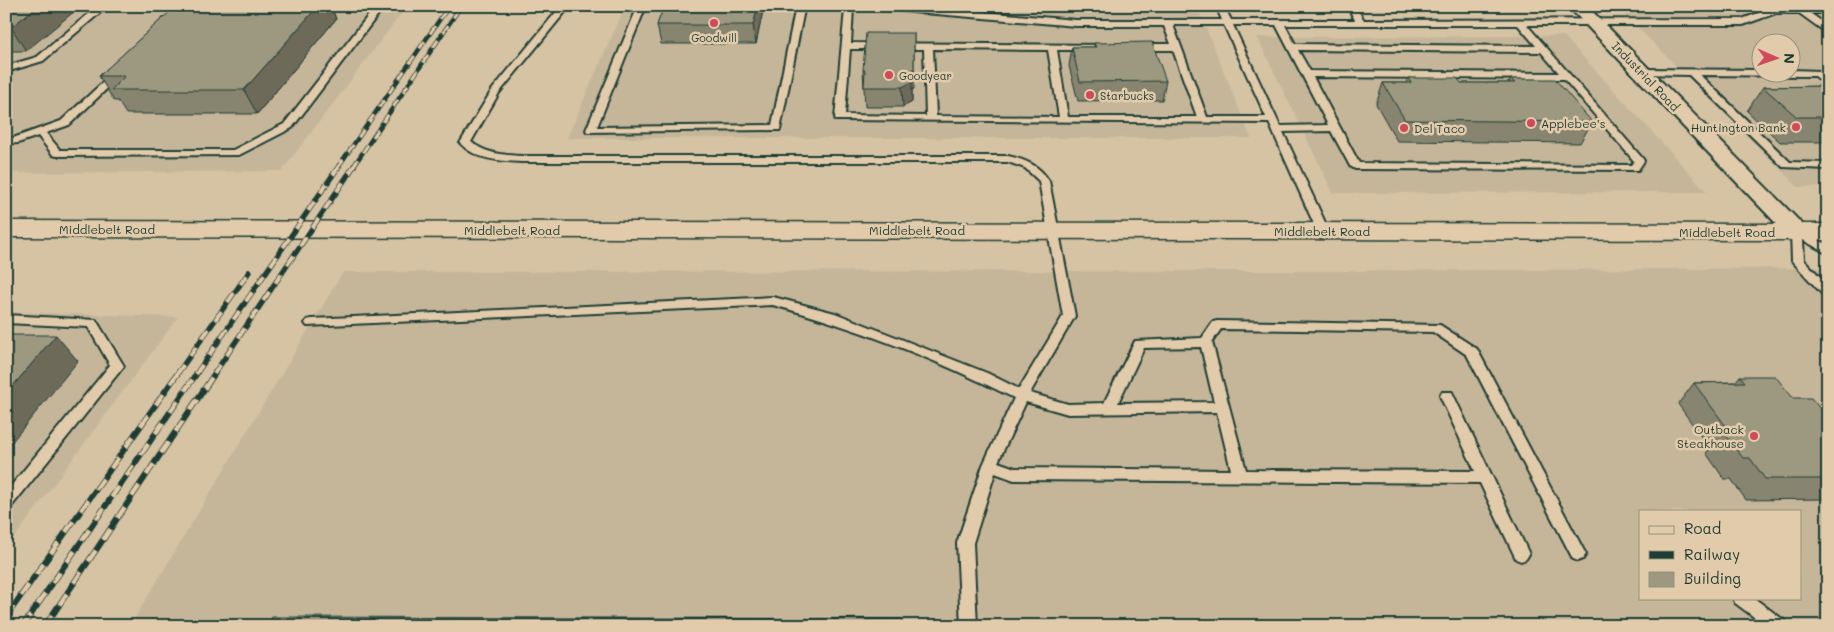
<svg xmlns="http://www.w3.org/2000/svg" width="1834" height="632" font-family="Mali,sans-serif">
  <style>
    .built { fill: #c5b69a; fill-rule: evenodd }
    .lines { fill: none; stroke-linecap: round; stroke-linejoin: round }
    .lane-casing { stroke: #1f3d34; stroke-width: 4 }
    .street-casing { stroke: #1f3d34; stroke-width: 4 }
    .secondary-casing { stroke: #1f3d34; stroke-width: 3 }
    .lane { fill: #e2cbab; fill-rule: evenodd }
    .street { fill: #e2cbab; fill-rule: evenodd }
    .secondary { fill: #e2cbab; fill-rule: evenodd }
    .rail-far2-casing { stroke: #1f3d34; stroke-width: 4.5 }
    .rail-far1-casing { stroke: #1f3d34; stroke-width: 5.5 }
    .rail-casing { stroke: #1f3d34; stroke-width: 6 }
    .rail-far2 { stroke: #e2cbab; stroke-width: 3; stroke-dasharray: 9; stroke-linecap: butt }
    .rail-far1 { stroke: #e2cbab; stroke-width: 4; stroke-dasharray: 11; stroke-linecap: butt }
    .rail { stroke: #e2cbab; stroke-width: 4.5; stroke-dasharray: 13; stroke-linecap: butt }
    .wall { fill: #87846f; stroke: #1f3d34 }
    .shaded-wall { fill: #6e6b5a; stroke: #1f3d34 }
    .building { fill: #9d9981; stroke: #1f3d34 }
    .poi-dot { fill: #d1495b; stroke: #e2cbab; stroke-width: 2 }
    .labels { text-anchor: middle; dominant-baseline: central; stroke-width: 5; stroke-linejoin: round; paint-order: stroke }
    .far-poi-label { font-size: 11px; fill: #1f3d34; stroke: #e2cbab; text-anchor: start }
    .street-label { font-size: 12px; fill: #1f3d34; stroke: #e2cbab }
    .poi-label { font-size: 12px; fill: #1f3d34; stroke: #e2cbab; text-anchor: start }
  </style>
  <rect width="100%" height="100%" fill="#d6c3a4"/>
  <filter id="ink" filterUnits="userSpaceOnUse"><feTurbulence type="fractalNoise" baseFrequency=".02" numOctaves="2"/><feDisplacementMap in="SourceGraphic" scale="10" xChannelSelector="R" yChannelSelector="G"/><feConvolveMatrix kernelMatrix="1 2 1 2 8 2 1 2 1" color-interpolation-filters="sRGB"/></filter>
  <g filter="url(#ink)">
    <!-- built -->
    <g class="built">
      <path d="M 6,6 L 407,6 L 282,171 L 6,173 Z"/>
      <path d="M 625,6 L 1197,6 L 1251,138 L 567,138 Z"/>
      <path d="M 1282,6 L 1553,6 L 1559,12 L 1285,11 Z"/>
      <path d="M 1616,6 L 1828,6 L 1828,187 L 1798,187 ZM 1762,42 L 1792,42 L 1792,72 L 1762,72 Z"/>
      <path d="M 1564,36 L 1707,192 L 1333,193 L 1257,37 Z"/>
      <path d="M 1828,268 L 1828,626 L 130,626 L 343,272 L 1335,271 ZM 1640,511 L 1800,511 L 1800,598 L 1640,598 Z"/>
      <path d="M 6,312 L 178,317 L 6,549 Z"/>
    </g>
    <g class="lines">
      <defs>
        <g id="lane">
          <path d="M 98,6 L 108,6 L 43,61 L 6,72 L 6,66 L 37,57 Z"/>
          <path d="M 366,6 L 375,6 L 380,12 L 292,128 L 239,155 L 57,156 L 53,155 L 38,136 L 18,143 L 6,144 L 6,138 L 13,138 L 61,121 L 113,73 L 116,72 L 121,75 L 119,77 L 69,125 L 46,133 L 60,150 L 233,150 L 284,124 L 371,12 Z"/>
          <path d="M 561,6 L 570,6 L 499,93 L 471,142 C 486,154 504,155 522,156 L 1008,156 C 1026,160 1039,165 1049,181 L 1075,316 L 1030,393 L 1068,404 L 1104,403 L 1135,341 L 1202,338 L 1213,322 L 1217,321 L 1440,325 L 1477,349 L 1583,549 L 1586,554 L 1583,559 L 1578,561 L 1573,559 L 1467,355 L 1433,332 L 1221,329 L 1212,342 L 1246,470 L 1475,471 L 1440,396 L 1442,392 L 1452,392 L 1529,554 L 1526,559 L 1521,561 L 1516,559 L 1480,483 L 1014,480 L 995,473 L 973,543 L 977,626 L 961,626 L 957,543 L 983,465 L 1014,398 C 938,360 855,327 773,305 L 307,326 L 305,323 L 307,320 L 311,319 L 773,297 L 835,313 L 987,373 L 1019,389 L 1063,316 L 1039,181 L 1025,168 L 1008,162 L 522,162 C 501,161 475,160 460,143 L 492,90 ZM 1201,347 L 1214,402 L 1118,403 L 1144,348 ZM 1026,402 L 1068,414 L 1217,412 L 1231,470 L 1015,468 L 998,462 Z"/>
          <path d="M 638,6 L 646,6 L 597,127 L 772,125 L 796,6 L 872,6 L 868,9 L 853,9 L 851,43 L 1112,45 L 1112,49 L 1109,50 L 1057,50 L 1068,117 L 1197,117 L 1173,50 L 1136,50 L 1131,47 L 1136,44 L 1171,44 L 1164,26 L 1076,26 L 877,9 L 873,6 L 910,6 L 1076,20 L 1222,20 L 1216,6 L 1224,6 L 1231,20 L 1355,20 L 1347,6 L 1355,6 L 1364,20 L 1742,19 L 1775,7 L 1828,7 L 1828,13 L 1810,13 L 1828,26 L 1828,34 L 1799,13 L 1776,13 L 1743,25 L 1527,25 L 1643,159 L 1644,161 L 1638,170 L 1355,169 L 1350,166 L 1331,131 L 1283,132 L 1329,231 L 1323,235 L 1317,231 L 1269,123 L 836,120 L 835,118 L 845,9 L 804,10 L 780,130 L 587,132 L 586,130 ZM 1173,25 L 1224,25 L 1266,117 L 1207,117 ZM 1233,25 L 1276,25 L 1328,125 L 1280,126 ZM 1285,25 L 1518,25 L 1536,46 L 1295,44 ZM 850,49 L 924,49 L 926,116 L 845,115 ZM 933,49 L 1048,50 L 1059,117 L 936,116 ZM 1298,50 L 1541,52 L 1559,73 L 1310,71 ZM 1313,77 L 1564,79 L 1634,161 L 1631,165 L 1359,163 Z"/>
          <path d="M 1641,69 L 1762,70 L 1762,72 L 1792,72 L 1792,70 L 1820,71 L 1828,78 L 1828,86 L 1815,76 L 1700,75 L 1790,162 L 1828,163 L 1828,169 L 1783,167 L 1689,75 L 1638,74 L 1638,70 Z"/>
          <path d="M 1797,228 L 1828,245 L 1828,254 L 1803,240 L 1804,260 L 1828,285 L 1828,297 L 1824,296 L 1792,261 L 1791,232 Z"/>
          <path d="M 6,315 L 96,320 L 124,366 L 11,507 L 6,509 L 6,492 L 110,365 L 88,327 L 6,323 Z"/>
          <path d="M 1733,598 L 1754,598 L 1785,621 L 1787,626 L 1766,626 L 1735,603 Z"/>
        </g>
        <path id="street" d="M 1568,6 L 1587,6 L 1805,227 L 1809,232 L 1805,237 L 1797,240 L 1789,237 Z"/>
        <path id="secondary" d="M 6,221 L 1828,224 L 1828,240 L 6,237 Z"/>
      </defs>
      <!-- lane casing -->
      <use href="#lane" class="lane-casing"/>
      <!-- street casing -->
      <use href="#street" class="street-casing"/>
      <!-- secondary casing -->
      <use href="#secondary" class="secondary-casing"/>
      <!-- lane -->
      <use href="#lane" class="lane"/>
      <!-- street -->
      <use href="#street" class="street"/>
      <!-- secondary -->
      <use href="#secondary" class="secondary"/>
      <defs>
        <g id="rail-far2">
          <path d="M 338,167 L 449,6"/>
          <path d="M 353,167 L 461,6"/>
        </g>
        <g id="rail-far1">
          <path d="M 177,374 L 249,272"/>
          <path d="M 196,374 L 339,166"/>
          <path d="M 214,374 L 354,166"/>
        </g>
        <g id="rail">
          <path d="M 6,617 L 178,373"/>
          <path d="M 23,626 L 197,373"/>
          <path d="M 45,626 L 215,373"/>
        </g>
      </defs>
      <!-- rail-far2 casing -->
      <use href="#rail-far2" class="rail-far2-casing"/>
      <!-- rail-far1 casing -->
      <use href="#rail-far1" class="rail-far1-casing"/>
      <!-- rail casing -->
      <use href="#rail" class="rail-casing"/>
      <!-- rail-far2 -->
      <use href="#rail-far2" class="rail-far2"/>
      <!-- rail-far1 -->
      <use href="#rail-far1" class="rail-far1"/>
      <!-- rail -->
      <use href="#rail" class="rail"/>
    </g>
    <!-- wall -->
    <g class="wall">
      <path d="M 6,6 L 26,51 L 6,51 Z"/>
      <path d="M 176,6 L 331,6 L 336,19 L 257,114 L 126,114 L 118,101 L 114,101 L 99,76 Z"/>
      <path d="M 664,6 L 764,6 L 756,44 L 661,44 L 657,25 Z"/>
      <path d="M 914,33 L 914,89 L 912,90 L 912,102 L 903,107 L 865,107 L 863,70 Z"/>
      <path d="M 1094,43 L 1166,81 L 1162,100 L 1078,101 L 1069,66 L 1072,47 L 1094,47 Z"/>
      <path d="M 1408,78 L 1461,83 L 1509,83 L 1511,79 L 1592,122 L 1580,143 L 1397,141 L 1376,104 L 1383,83 L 1406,83 Z"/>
      <path d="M 1828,86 L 1828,142 L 1780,142 L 1747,111 L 1763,87 Z"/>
      <path d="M 1740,376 L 1793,398 L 1828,418 L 1828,499 L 1746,500 L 1731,479 L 1724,479 L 1706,453 L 1710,449 L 1678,404 L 1694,383 L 1735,382 Z"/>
    </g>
    <!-- shaded-wall -->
    <g class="shaded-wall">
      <path d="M 38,6 L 81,6 L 26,51 L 11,27 Z"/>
      <path d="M 318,6 L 331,6 L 336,19 L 257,114 L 244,90 Z"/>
      <path d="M 758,6 L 764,6 L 756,44 L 753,25 Z"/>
      <path d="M 912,70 L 912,102 L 903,107 L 902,87 Z"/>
      <path d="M 56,335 L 78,361 L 6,449 L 6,394 Z"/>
    </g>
    <!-- building -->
    <g class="building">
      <path d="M 6,6 L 38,6 L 11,27 L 6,27 Z"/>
      <path d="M 176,6 L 318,6 L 244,90 L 111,90 L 125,76 L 99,76 Z"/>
      <path d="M 664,6 L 758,6 L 753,25 L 657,25 Z"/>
      <path d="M 866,33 L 914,33 L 914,70 L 912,70 L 912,82 L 902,87 L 864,87 L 865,70 L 863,70 Z"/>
      <path d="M 1152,42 L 1166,81 L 1080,82 L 1072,47 L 1096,47 L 1094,43 Z"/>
      <path d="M 1408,78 L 1457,78 L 1461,83 L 1515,83 L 1511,79 L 1555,79 L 1592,122 L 1405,120 L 1383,83 L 1411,83 Z"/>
      <path d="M 1828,86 L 1828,117 L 1797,117 L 1763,87 Z"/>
      <path d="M 6,335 L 56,335 L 6,394 Z"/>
      <path d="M 1740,376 L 1775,376 L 1793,398 L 1811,398 L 1828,418 L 1828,433 L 1825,433 L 1828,436 L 1828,479 L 1765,479 L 1750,458 L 1743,458 L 1724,433 L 1731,433 L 1694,383 L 1745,382 Z"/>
      <path d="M 272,617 L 902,619 L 902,626 L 268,626 Z"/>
    </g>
  </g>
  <!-- markers -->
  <g class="poi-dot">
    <circle cx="714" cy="23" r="5"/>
    <circle cx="889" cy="75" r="5"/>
    <circle cx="1090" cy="95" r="5"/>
    <circle cx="1531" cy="123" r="5"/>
    <circle cx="1796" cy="127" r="5"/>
    <circle cx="1404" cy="128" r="5"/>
    <circle cx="1754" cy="436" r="5"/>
  </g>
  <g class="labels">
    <!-- far-poi labels -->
    <g class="far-poi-label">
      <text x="714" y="37" text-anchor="middle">Goodwill</text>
      <text x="899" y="75">Goodyear</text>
      <text x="1100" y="95">Starbucks</text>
    </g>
    <!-- street labels -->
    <g class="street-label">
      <text transform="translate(1646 76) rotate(46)">Industrial Road</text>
      <text x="107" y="229">Middlebelt Road</text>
      <text x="512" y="230">Middlebelt Road</text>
      <text x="917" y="230">Middlebelt Road</text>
      <text x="1322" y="231">Middlebelt Road</text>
      <text x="1727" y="232">Middlebelt Road</text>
    </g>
    <!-- poi labels -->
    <g class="poi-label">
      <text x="1541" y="123">Applebee's</text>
      <text x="1786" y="127" text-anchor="end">Huntington Bank</text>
      <text x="1414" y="128">Del Taco</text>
      <text x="1744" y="429" text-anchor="end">Outback<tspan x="1744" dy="14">Steakhouse</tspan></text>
    </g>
  </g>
  <!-- margin -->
  <rect width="1834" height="632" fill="none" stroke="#e2cbab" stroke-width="25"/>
  <rect x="12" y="12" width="1809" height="607" fill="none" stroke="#1f3d34" stroke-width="2" filter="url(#ink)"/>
  <!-- legend -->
  <rect x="1639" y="510" width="162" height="90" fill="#e2cbab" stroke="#94927b"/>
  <rect x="1649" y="526" width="25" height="8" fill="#e2cbab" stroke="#94927b"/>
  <text x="1684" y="534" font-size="15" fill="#1f3d34">Road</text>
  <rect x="1649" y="551" width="25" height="8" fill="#1f3d34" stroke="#94927b"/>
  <text x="1684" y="560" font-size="15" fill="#1f3d34">Railway</text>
  <rect x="1649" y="572" width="25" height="15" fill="#9d9981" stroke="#94927b"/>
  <text x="1684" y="584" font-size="15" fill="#1f3d34">Building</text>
  <!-- north arrow -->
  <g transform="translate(1776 58) rotate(92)"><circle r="24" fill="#e2cbab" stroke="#94927b"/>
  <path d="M0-4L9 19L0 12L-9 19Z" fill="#d1495b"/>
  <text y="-8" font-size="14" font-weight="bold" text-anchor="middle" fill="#1f3d34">N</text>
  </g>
</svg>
